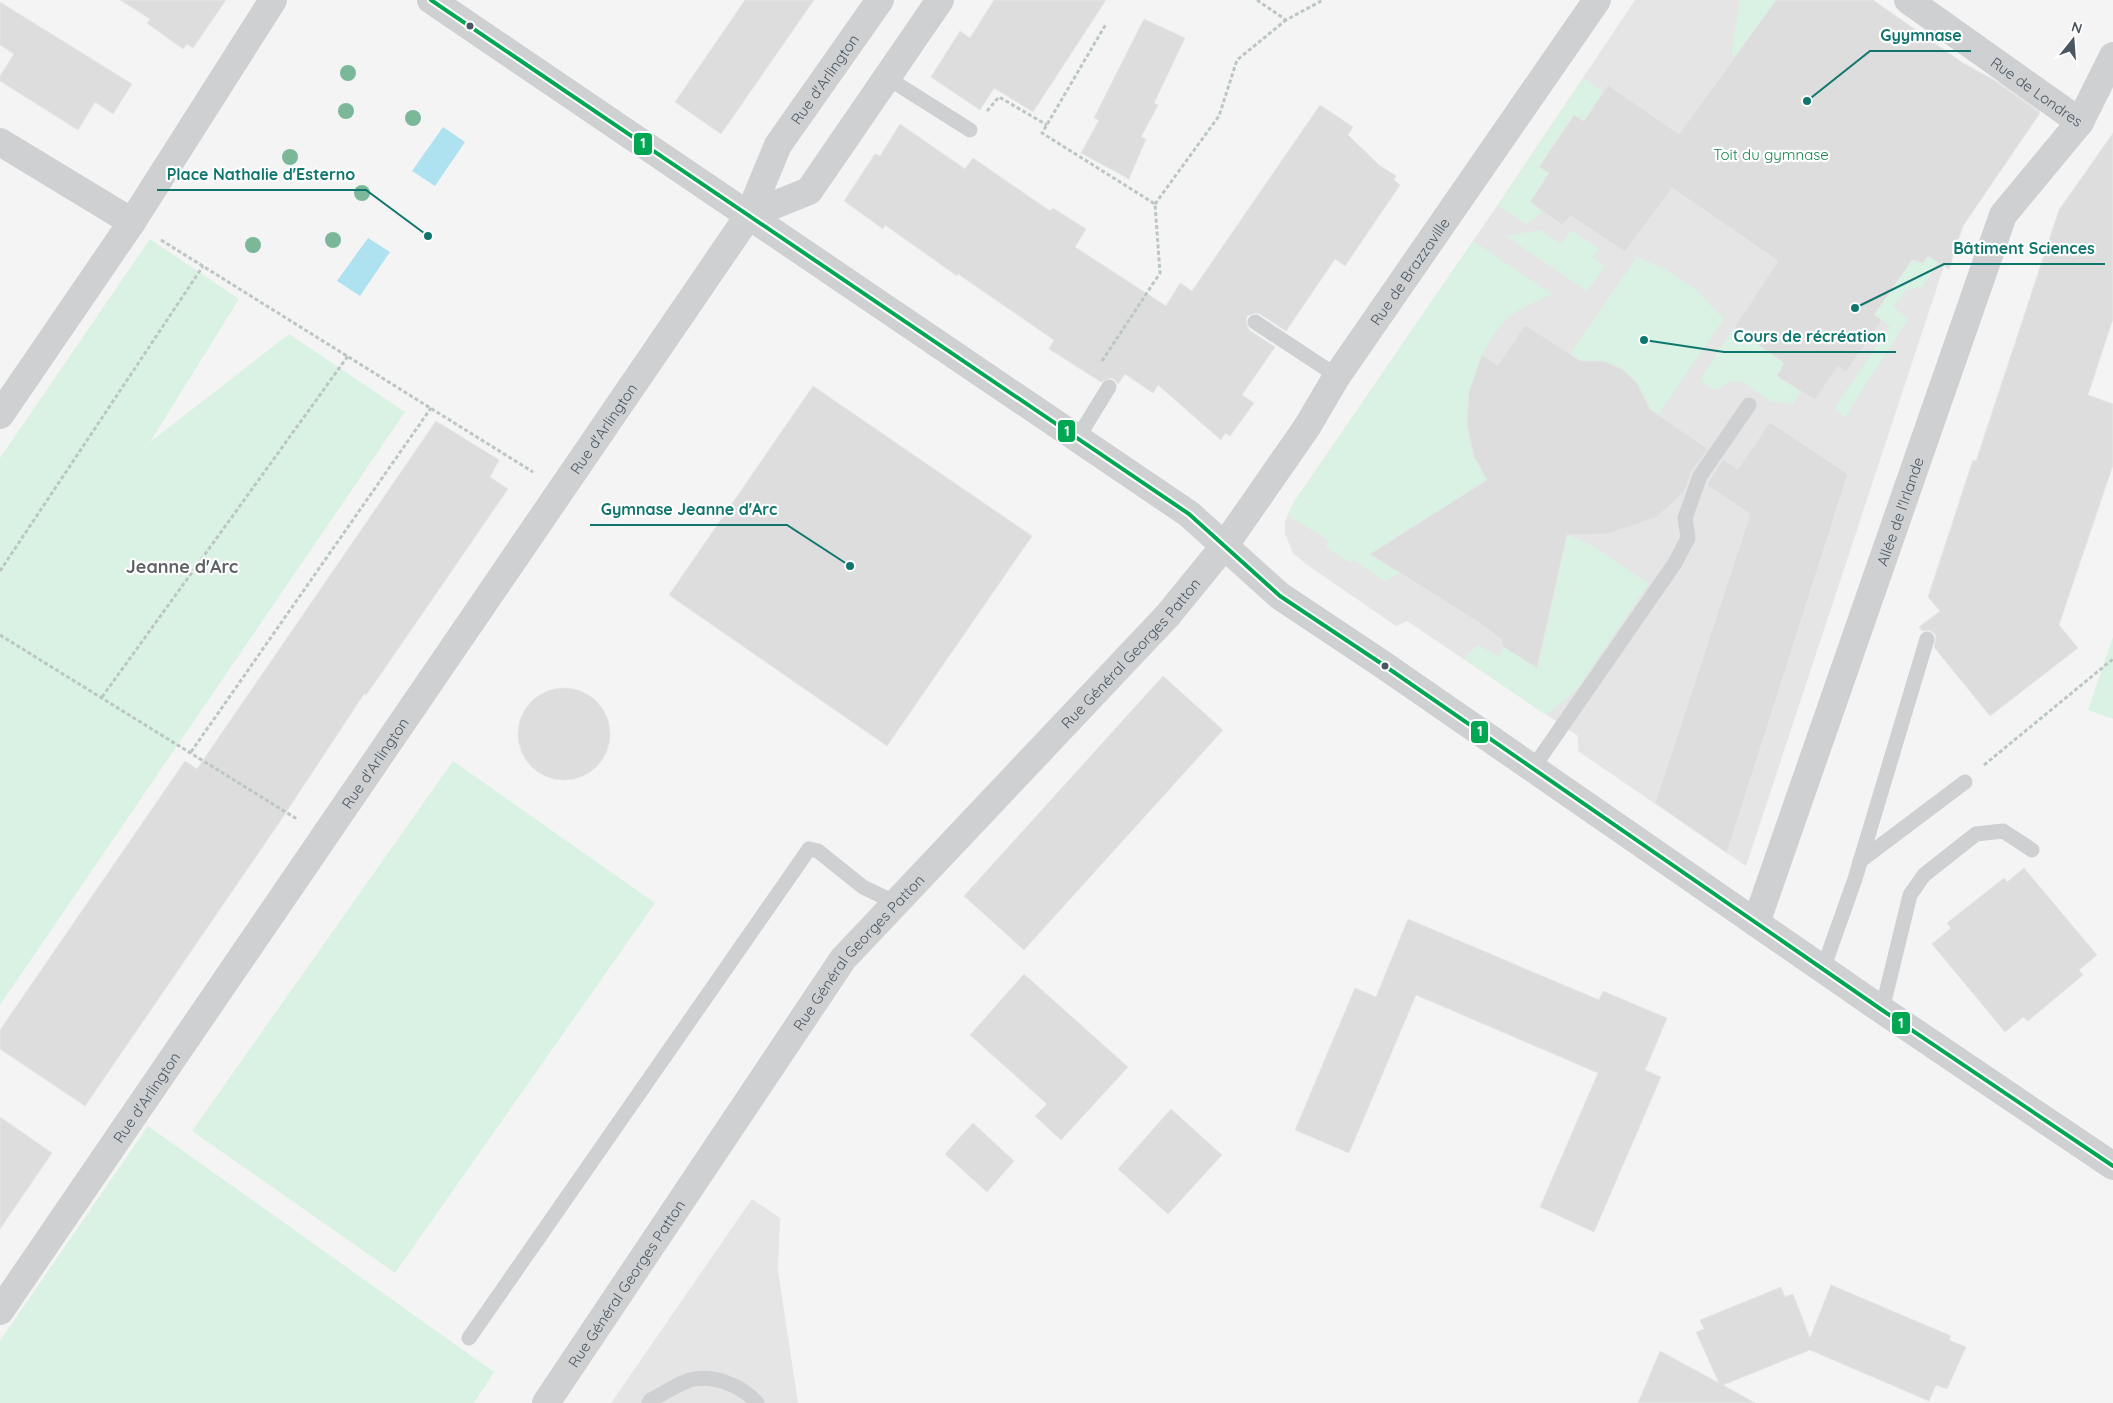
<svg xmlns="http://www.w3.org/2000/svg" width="2113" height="1403" font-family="Quicksand,sans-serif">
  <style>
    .education { fill: #e6e5e6 }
    .green { fill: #d9f2e3 }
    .water { fill: #aee2f0 }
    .building { fill: #ddddde; stroke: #e5e6e7 }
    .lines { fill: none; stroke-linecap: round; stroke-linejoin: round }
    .path { stroke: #bcc7c4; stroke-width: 3; stroke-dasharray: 4 2.5; stroke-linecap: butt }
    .lane { stroke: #ced0d2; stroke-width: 15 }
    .street { stroke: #ced0d2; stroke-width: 28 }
    .bus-1-casing { stroke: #fff; stroke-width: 8 }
    .bus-1 { stroke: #00a753; stroke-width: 4 }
    .tree { fill: #7ab899 }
    .bus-dot { fill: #4a5661; stroke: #fff; stroke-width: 2 }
    .labels { text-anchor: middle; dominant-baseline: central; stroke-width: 4.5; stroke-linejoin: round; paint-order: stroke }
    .street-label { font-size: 15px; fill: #4a5661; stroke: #fff }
    .park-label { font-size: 15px; fill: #17864f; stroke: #fff }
    .quarter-label { font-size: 18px; font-weight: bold; fill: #5f6368; stroke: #fff }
    .leader { fill: none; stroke: #0f766e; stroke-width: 2 }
    .callout-dot { fill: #0f766e; stroke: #fff; stroke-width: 2 }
    .callout-label { font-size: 16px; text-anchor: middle; font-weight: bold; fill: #0f766e; stroke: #fff; stroke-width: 4.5; stroke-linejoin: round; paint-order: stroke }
    .line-badge { stroke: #fff; stroke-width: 2 }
    .badge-label { font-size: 14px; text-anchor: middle; font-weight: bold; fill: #fff }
  </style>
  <rect width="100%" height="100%" fill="#f4f4f4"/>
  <!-- education -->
  <g class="education">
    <path d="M 1635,0 L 1873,0 L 1969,67 L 1988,78 L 2009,86 L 2042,109 L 1963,226 L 1951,263 L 1944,266 L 1746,866 L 1578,751 L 1578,736 L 1407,621 L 1396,626 L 1306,564 L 1293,553 L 1285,534 L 1285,522 L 1294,502 L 1497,206 Z"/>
    <path d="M 752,1199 L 780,1218 L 778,1271 L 798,1403 L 611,1403 Z"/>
  </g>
  <!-- green -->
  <g class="green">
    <path d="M 1740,0 L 1776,0 L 1733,60 L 1732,49 Z"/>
    <path d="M 1583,78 L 1603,92 L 1584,121 L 1574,115 L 1539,167 L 1549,173 L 1530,202 L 1543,211 L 1527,224 L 1497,206 Z"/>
    <path d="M 1540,230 L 1561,244 L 1571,230 L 1599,249 L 1593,258 L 1605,266 L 1587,291 L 1506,236 Z"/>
    <path d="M 150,239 L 239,299 L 150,442 L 289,334 L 405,412 L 0,1005 L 0,458 Z"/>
    <path d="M 1473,241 L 1552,294 C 1538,301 1520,307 1508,318 C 1476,347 1455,418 1475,459 C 1482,475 1493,486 1505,498 L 1370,554 L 1400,573 L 1384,581 L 1354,560 L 1350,563 L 1326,547 L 1328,540 L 1287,515 L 1294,502 Z"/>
    <path d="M 1899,251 L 1916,261 L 1923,263 L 1929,255 L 1938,262 L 1923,286 L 1906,290 L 1893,307 L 1908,319 L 1845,417 L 1834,409 L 1890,326 L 1874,315 L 1896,283 L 1861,259 Z"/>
    <path d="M 1637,257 L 1667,270 L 1696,290 L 1724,319 L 1644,435 L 1637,383 L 1622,369 L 1603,361 L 1556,374 Z"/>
    <path d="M 1734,327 L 1784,363 L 1777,376 L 1801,392 L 1792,404 L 1770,401 L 1742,382 L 1731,381 L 1717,390 L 1706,386 L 1701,379 Z"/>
    <path d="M 1558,533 C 1593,539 1619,567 1649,583 L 1575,691 L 1546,715 L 1463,658 L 1478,645 L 1499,657 L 1503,646 L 1537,667 Z"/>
    <path d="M 2113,637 L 2113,719 L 2088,710 Z"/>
    <path d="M 453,761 L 655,903 L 395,1273 L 192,1131 Z"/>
    <path d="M 148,1126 L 494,1372 L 474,1403 L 0,1403 L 0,1341 Z"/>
  </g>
  <!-- water -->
  <g class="water">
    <path d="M 443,127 L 465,142 L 435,186 L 412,171 Z"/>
    <path d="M 368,238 L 390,252 L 360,296 L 337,281 Z"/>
  </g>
  <!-- building -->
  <g class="building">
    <path d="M 120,0 L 226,0 L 193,48 L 187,44 L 183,49 L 147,23 L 150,19 Z"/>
    <path d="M 745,0 L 814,0 L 721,134 L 675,102 Z"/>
    <path d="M 994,0 L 1106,0 L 1033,112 L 994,88 L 980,110 L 931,77 L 960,31 L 970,38 Z"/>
    <path d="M 1776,0 L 1873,0 L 1963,63 L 1994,80 L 2040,113 L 1963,226 L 1949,269 L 1928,256 L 1923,263 L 1912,260 L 1874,315 L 1882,320 L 1846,372 L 1838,366 L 1815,400 L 1777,376 L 1784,363 L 1734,328 L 1778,261 L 1672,188 L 1625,252 L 1571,216 L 1562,225 L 1530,202 L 1549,173 L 1539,167 L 1574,115 L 1584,121 L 1608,85 L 1679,134 Z"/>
    <path d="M 0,2 L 132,84 L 113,114 L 95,102 L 78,130 L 0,81 L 0,76 L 14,54 L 0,45 Z"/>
    <path d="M 1144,19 L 1185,38 L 1154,103 L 1158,105 L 1141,137 L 1146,139 L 1129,179 L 1081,153 L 1099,120 L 1094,118 Z"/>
    <path d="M 1320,105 L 1353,127 L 1348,135 L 1379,165 L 1396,176 L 1394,180 L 1400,185 L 1345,266 L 1335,259 L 1286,331 L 1260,314 L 1255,313 L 1247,316 L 1246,322 L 1249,330 L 1275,347 L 1242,395 L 1254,403 L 1230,436 L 1225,433 L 1221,440 L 1158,385 L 1153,393 L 1125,374 L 1118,384 L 1114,379 L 1110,378 L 1101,382 L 1049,349 L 1054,340 L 958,274 L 957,276 L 885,225 L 883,229 L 844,201 L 875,154 L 880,156 L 900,124 L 965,169 L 973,158 L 1050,211 L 1053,208 L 1086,229 L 1075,247 L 1166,306 L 1180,283 L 1192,291 Z"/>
    <path d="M 2113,133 L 2113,319 L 2088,395 L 2113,404 L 2113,465 L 2059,625 L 2078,648 L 1990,716 L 1934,647 L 1936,637 L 1934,633 L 1929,630 L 1922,631 L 1919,627 L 1940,611 L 1928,597 L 1973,460 L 1976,461 L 2059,210 Z"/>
    <path d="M 1525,325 L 1581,361 L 1603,361 L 1622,369 L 1637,383 L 1650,409 L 1708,449 L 1692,471 L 1684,492 L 1657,517 L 1608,534 L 1567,535 L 1537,668 L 1502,646 L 1502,640 L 1481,624 L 1370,554 L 1487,480 L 1474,457 L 1467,424 L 1469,391 L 1482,355 L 1498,365 Z"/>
    <path d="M 813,386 L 1032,536 L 887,746 L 669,595 Z"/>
    <path d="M 436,421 L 499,460 L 490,477 L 508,489 L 385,668 L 366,695 L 364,694 L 279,823 L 85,1106 L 0,1049 L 0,1030 L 185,761 L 197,769 Z"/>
    <path d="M 1770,422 L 1848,474 L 1727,853 L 1655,803 L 1750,514 L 1707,485 L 1723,459 L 1738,469 Z"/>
    <path d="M 1163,676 L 1223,730 L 1024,950 L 964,896 Z"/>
    <circle cx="564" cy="734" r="46"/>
    <path d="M 2024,868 L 2097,955 L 2079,970 L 2083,975 L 2028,1021 L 2023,1017 L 2005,1032 L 1932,944 L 1951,928 L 1947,923 L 2004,878 L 2007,882 Z"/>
    <path d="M 1408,919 L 1599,1000 L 1603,991 L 1667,1018 L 1645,1070 L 1661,1077 L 1594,1232 L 1540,1207 L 1598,1073 L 1416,995 L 1349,1153 L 1295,1130 L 1355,988 L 1376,997 Z"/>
    <path d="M 1024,974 L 1128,1067 L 1061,1140 L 1035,1116 L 1047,1104 L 970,1035 Z"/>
    <path d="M 1171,1109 L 1222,1155 L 1168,1214 L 1118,1169 Z"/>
    <path d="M 0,1117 L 52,1153 L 0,1229 Z"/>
    <path d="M 973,1123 L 1014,1161 L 987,1192 L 945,1154 Z"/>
    <path d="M 1831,1285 L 1951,1336 L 1949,1340 L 1966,1347 L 1947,1389 L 1936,1385 L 1929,1401 L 1810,1350 L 1723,1385 L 1755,1403 L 1638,1403 L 1660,1351 L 1719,1383 L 1696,1332 L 1704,1329 L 1700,1320 L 1781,1287 L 1785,1297 L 1793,1294 L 1810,1338 Z"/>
  </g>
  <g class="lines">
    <!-- path -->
    <g class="path">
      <path d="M 1257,0 L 1286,20 L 1323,0"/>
      <path d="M 987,111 L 999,97 L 1047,125"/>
      <path d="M 1155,204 L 1219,116 L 1237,60 L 1286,20"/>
      <path d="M 161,240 L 533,472"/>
      <path d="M 1102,361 L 1160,273 L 1155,204 L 1042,133 L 1106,24"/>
      <path d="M 0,571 L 203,266"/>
      <path d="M 0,635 L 297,819"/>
      <path d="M 102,697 L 348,356"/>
      <path d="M 191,752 L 431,408"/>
      <path d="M 1984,765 L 2113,659"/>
    </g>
    <!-- lane -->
    <g class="lane">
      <path d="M 886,77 L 970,130"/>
      <path d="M 1255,322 L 1337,376"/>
      <path d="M 1077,439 L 1109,387"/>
      <path d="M 1533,768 L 1675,563 L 1688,538 L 1685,518 L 1700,476 L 1749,405"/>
      <path d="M 1860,861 L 1965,782"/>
      <path d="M 1823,969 L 1855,879 L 1927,639"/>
      <path d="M 1882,1010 L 1910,895 L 1924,875 L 1976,834 L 2003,831 L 2032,850"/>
      <path d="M 469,1338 L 809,849 L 818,851 L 863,887 L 896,903"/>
      <path d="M 649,1403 L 651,1400 C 663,1394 677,1384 690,1380 C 713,1374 741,1385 757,1403"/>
    </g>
    <!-- street -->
    <g class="street">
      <path d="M 431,0 L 1189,514 L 1280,596 L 1382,664 L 1882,1010 L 2113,1166"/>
      <path id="s1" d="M 1908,0 L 2080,122"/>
      <path d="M 0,142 L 132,222"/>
      <path d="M 749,215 L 809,191 L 940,0"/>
      <path d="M 0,415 L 132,222 L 273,0"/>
      <path id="s2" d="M 1756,923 L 2003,215 L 2080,122 L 2113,56"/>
      <path id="s3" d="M 0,1311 L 749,215 L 778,145 L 880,0"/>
      <path id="s4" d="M 546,1403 L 843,959 L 1168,615 L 1225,545 L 1307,427 L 1337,376 L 1597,0"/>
    </g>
    <defs>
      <path id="bus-1" d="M 431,0 L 1189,514 L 1280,596 L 1382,664 L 1882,1010 L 2113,1166"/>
    </defs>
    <!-- bus-1 casing -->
    <use href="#bus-1" class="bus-1-casing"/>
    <!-- bus-1 -->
    <use href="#bus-1" class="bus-1"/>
  </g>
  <!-- trees -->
  <g class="tree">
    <circle cx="348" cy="73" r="8"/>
    <circle cx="346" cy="111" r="8"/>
    <circle cx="413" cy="118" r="8"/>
    <circle cx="290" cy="157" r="8"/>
    <circle cx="362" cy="193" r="8"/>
    <circle cx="333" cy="240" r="8"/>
    <circle cx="253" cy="245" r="8"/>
  </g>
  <!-- markers -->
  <g class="bus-dot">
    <circle cx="470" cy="26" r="4.5"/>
    <circle cx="1385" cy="666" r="4.5"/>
  </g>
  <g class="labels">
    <!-- street labels -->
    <g class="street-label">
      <text stroke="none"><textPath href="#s3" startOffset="1484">Rue d'Arlington</textPath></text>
      <text stroke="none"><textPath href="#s1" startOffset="158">Rue de Londres</textPath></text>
      <text stroke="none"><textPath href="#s4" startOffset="1428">Rue de Brazzaville</textPath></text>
      <text stroke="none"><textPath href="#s3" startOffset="1069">Rue d'Arlington</textPath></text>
      <text stroke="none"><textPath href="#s2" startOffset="436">Allée de l'Irlande</textPath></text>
      <text stroke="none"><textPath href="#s4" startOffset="954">Rue Général Georges Patton</textPath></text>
      <text stroke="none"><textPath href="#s3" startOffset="664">Rue d'Arlington</textPath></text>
      <text stroke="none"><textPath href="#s4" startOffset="549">Rue Général Georges Patton</textPath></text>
      <text stroke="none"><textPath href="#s3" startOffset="259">Rue d'Arlington</textPath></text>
      <text stroke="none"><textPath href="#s4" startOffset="144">Rue Général Georges Patton</textPath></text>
    </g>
    <!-- park labels -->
    <g class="park-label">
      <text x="1771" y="154">Toit du gymnase</text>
    </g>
    <!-- quarter labels -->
    <g class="quarter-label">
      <text x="182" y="566">Jeanne d'Arc</text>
    </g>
  </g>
  <!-- callouts -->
  <path class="leader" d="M1807 101L1870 51H1971M428 236L366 190H157M1855 308L1944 264H2105M1644 340L1724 352H1896M850 566L787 525H590"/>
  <g class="callout-dot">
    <circle cx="1807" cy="101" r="5"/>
    <circle cx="428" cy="236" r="5"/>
    <circle cx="1855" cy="308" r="5"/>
    <circle cx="1644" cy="340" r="5"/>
    <circle cx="850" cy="566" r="5"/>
  </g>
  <g class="callout-label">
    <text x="1921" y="41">Gyymnase</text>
    <text x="261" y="180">Place Nathalie d'Esterno</text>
    <text x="2024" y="254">Bâtiment Sciences</text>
    <text x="1810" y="342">Cours de récréation</text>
    <text x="689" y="515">Gymnase Jeanne d'Arc</text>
  </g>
  <g class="line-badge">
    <rect x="633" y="132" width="20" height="24" rx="5" fill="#00a753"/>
    <rect x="1057" y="419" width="19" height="24" rx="5" fill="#00a753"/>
    <rect x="1470" y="720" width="19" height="24" rx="5" fill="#00a753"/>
    <rect x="1891" y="1011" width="20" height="24" rx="5" fill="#00a753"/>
  </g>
  <g class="badge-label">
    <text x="643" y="148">1</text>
    <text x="1067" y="436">1</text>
    <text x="1480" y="736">1</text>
    <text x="1901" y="1028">1</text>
  </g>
  <!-- north arrow -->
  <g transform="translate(2073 40) rotate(17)" stroke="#ffffff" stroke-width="4" paint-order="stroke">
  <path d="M0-4L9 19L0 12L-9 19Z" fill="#4a5661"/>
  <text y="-8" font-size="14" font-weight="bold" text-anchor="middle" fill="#4a5661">N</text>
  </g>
</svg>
